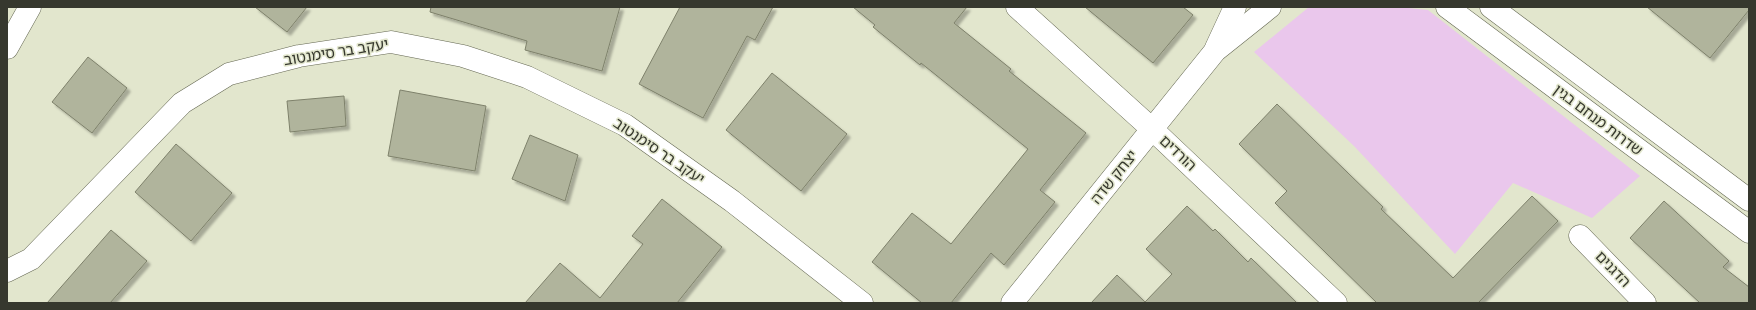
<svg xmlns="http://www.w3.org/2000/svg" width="1756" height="310" font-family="Cabin,'Noto Sans Hebrew',sans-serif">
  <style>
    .green { fill: #eac7ec }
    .building { fill: #b0b49c; stroke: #7e816b; filter: url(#shadow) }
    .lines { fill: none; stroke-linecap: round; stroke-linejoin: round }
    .minor-casing { stroke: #646752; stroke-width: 23 }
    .minor { stroke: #fff; stroke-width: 22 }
    .labels { text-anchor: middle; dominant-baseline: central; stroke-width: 3; stroke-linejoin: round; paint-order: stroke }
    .street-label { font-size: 15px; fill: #36382e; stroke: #e2e6cd }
  </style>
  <defs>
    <filter id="shadow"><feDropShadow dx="3.5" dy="3.5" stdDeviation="1" flood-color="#0004"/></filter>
  </defs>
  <rect width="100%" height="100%" fill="#e2e6cd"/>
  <!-- green -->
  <path class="green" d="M 1309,7 L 1398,7 L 1428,10 L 1640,176 L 1592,218 L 1513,183 L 1455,254 L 1354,146 L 1254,52 Z"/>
  <!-- building -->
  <g class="building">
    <path d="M 255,7 L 307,7 L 287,32 Z"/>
    <path d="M 431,7 L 620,7 L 602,71 L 525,50 L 527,41 L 430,12 Z"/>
    <path d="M 680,7 L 773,7 L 755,40 L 747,36 L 703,118 L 639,84 Z"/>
    <path d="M 853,7 L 967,7 L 954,23 L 1011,69 L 1009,71 L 1086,133 L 1040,190 L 1055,202 L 1004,265 L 991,253 L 951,303 L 922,303 L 872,262 L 912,213 L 951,244 L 1028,149 L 921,63 L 920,65 L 873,27 L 875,25 Z"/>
    <path d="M 1085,7 L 1183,7 L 1193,15 L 1153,63 Z"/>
    <path d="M 1647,7 L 1749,7 L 1749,10 L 1710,58 Z"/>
    <path d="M 88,57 L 127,88 L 92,133 L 52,102 Z"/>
    <path d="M 772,73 L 847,134 L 801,191 L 726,130 Z"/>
    <path d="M 400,90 L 486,106 L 475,171 L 388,156 Z"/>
    <path d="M 344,96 L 346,126 L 290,132 L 287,101 Z"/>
    <path d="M 1277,104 L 1383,207 L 1381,209 L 1453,278 L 1532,196 L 1558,221 L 1478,303 L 1377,303 L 1275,203 L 1287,191 L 1239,144 Z"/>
    <path d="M 530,135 L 578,155 L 565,201 L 512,179 Z"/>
    <path d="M 176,144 L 232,193 L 191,241 L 135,192 Z"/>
    <path d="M 662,199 L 722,247 L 677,303 L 525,303 L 560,263 L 600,298 L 643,244 L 632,236 Z"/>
    <path d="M 1664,201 L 1729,261 L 1723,267 L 1749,287 L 1749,303 L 1700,303 L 1630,238 Z"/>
    <path d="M 1187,206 L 1213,231 L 1215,229 L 1248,262 L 1251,258 L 1297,303 L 1091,303 L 1117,275 L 1145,302 L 1172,274 L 1146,249 Z"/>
    <path d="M 111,230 L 147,261 L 110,303 L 47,303 Z"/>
  </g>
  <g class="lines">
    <defs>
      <g id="minor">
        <path d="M 1017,7 L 1152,129 L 1336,303"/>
        <path d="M 1447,7 L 1749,232"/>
        <path d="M 1491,7 L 1749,200"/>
        <path d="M 7,48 L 30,7"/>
        <path d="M 1216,48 L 1235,7"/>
        <path d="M 1580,236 L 1645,303"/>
        <path d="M 7,271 L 31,259 L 182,103 L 229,74 L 299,56 L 391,42 L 463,56 L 527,77 L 625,125 L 732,201 L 862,303"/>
        <path d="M 1012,303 L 1215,51 L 1270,7"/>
      </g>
    </defs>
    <!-- minor casing -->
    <use href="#minor" class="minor-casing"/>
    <!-- minor -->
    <use href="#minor" class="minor"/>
  </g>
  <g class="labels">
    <!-- street labels -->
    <g class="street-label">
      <text transform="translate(336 52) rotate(-9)">יעקב בר סימנטוב</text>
      <text transform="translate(1598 120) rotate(37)">שדרות מנחם בגין</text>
      <text transform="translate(659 151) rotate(34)">יעקב בר סימנטוב</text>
      <text transform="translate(1178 153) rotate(43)">הורדים</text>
      <text transform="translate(1114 177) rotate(-51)">יצחק שדה</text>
      <text transform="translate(1613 269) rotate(46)">הדגנים</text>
    </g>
  </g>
  <!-- border -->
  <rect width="1756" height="310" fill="none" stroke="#36382e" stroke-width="16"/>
</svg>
